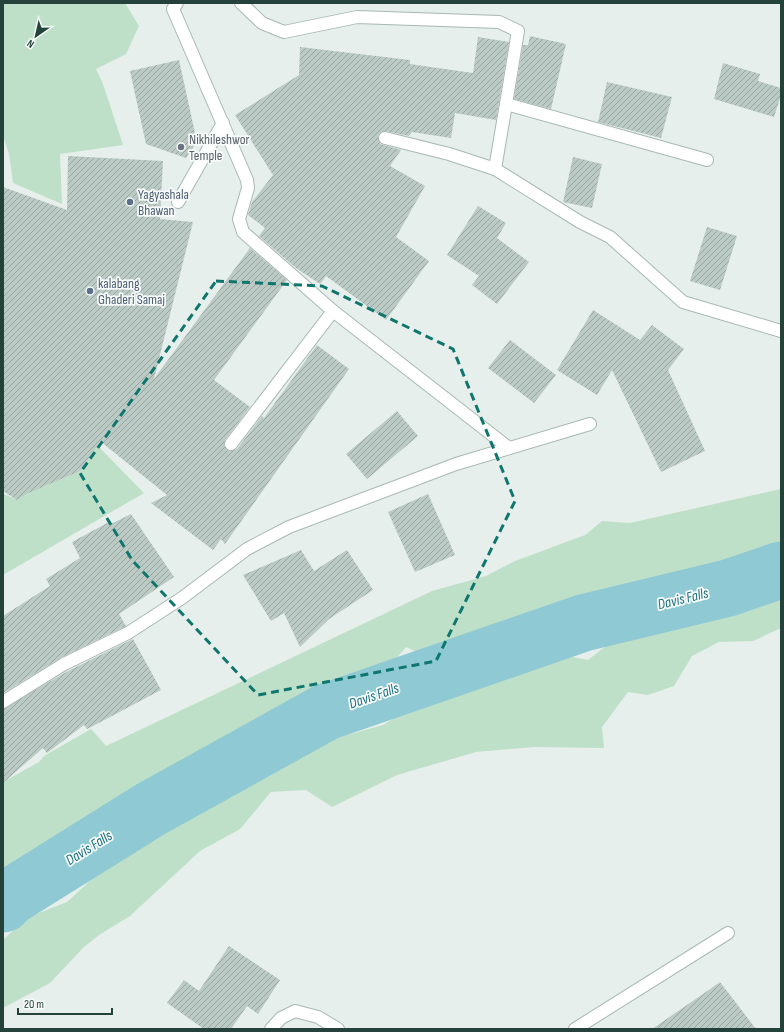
<svg xmlns="http://www.w3.org/2000/svg" width="784" height="1032" font-family="'Sofia Sans Condensed',sans-serif">
  <style>
    .grass { fill: #bfe0c8 }
    .lines { fill: none; stroke-linecap: round; stroke-linejoin: round }
    .river { stroke: #8ec9d4; stroke-width: 57 }
    .building { fill: url(#building-hatch) }
    .minor-casing { stroke: #a8b8b2; stroke-width: 14 }
    .minor { stroke: #fff; stroke-width: 12 }
    .marked { fill: none; stroke: #0f766e; stroke-width: 3; stroke-dasharray: 8 5; stroke-linejoin: round }
    .worship-dot { fill: #6b7280; stroke: #f7fbf9; stroke-width: 1.5 }
    .service-dot { fill: #5c6f8a; stroke: #f7fbf9; stroke-width: 1.5 }
    .labels { text-anchor: middle; dominant-baseline: central; stroke-width: 3.5; stroke-linejoin: round; paint-order: stroke }
    .worship-label { font-size: 14px; fill: #5b616d; stroke: #f7fbf9; text-anchor: start }
    .service-label { font-size: 14px; fill: #4e5e75; stroke: #f7fbf9; text-anchor: start }
    .water-label { font-size: 15px; font-style: italic; fill: #1c6f80; stroke: #f7fbf9 }
  </style>
  <defs>
    <pattern id="building-hatch" width="6" height="6" patternUnits="userSpaceOnUse"><rect width="6" height="6" fill="#bbcac4"/><path d="M-1 1l2-2M0 6l6-6M5 7l2-2" fill="none" stroke="#98a6a0"/></pattern>
  </defs>
  <rect width="100%" height="100%" fill="#e6efeb"/>
  <!-- grass -->
  <g class="grass">
    <path d="M 3,3 L 125,3 L 139,26 L 126,54 L 96,69 L 103,84 L 123,145 L 60,154 L 62,204 L 13,183 L 9,154 L 3,135 Z"/>
    <path d="M 97,445 L 144,493 L 3,575 L 3,494 L 17,499 Z"/>
    <path d="M 781,489 L 781,552 L 759,551 L 746,562 L 723,566 L 677,586 L 641,588 L 573,614 L 529,620 L 437,661 L 406,647 L 395,660 L 381,688 L 346,693 L 319,705 L 294,711 L 234,754 L 200,764 L 155,799 L 123,803 L 90,818 L 10,867 L 3,875 L 3,782 L 39,762 L 44,756 L 91,729 L 106,746 L 432,591 L 486,576 L 515,561 L 585,535 L 602,521 L 630,523 Z"/>
    <path d="M 781,580 L 781,629 L 779,629 L 753,641 L 719,642 L 692,656 L 674,686 L 648,695 L 628,692 L 602,727 L 604,748 L 534,747 L 476,752 L 397,775 L 332,807 L 306,790 L 271,792 L 240,829 L 200,851 L 130,916 L 99,935 L 83,948 L 50,983 L 3,1008 L 3,940 L 26,918 L 67,902 L 131,843 L 152,829 L 184,811 L 203,807 L 290,739 L 340,737 L 383,725 L 436,692 L 503,656 L 554,653 L 588,660 L 651,611 L 686,604 L 742,600 L 761,588 Z"/>
  </g>
  <g class="lines">
    <!-- river -->
    <path class="river" d="M 3,904 L 10,897 L 151,809 L 326,712 L 583,623 L 728,588 L 781,570"/>
  </g>
  <!-- building -->
  <g class="building">
    <path d="M 530,36 L 566,44 L 551,109 L 514,99 L 523,45 L 528,45 Z"/>
    <path d="M 478,37 L 509,42 L 496,120 L 455,113 L 451,138 L 412,132 L 409,136 L 386,131 L 380,133 L 378,136 L 380,144 L 401,150 L 390,166 L 425,186 L 396,237 L 429,261 L 386,320 L 326,276 L 320,284 L 296,268 L 259,236 L 265,228 L 248,215 L 252,202 L 273,175 L 235,115 L 299,75 L 300,47 L 410,60 L 410,64 L 473,73 Z"/>
    <path d="M 179,60 L 197,142 L 186,158 L 146,144 L 130,71 Z"/>
    <path d="M 723,63 L 760,74 L 758,81 L 781,88 L 781,95 L 774,117 L 714,99 Z"/>
    <path d="M 607,82 L 672,97 L 661,138 L 598,122 Z"/>
    <path d="M 68,156 L 163,161 L 160,219 L 193,222 L 154,379 L 250,248 L 287,280 L 214,380 L 250,407 L 225,440 L 224,446 L 227,450 L 230,451 L 237,449 L 262,416 L 264,418 L 317,345 L 349,369 L 225,544 L 221,539 L 213,550 L 151,503 L 167,495 L 100,441 L 80,471 L 26,494 L 17,500 L 3,491 L 3,187 L 67,210 Z"/>
    <path d="M 573,157 L 602,164 L 592,208 L 563,202 Z"/>
    <path d="M 478,206 L 506,223 L 497,238 L 529,262 L 497,304 L 472,285 L 479,276 L 447,255 Z"/>
    <path d="M 707,227 L 737,236 L 720,290 L 690,281 Z"/>
    <path d="M 593,310 L 640,340 L 652,325 L 684,349 L 668,370 L 705,451 L 661,472 L 612,370 L 597,395 L 557,370 Z"/>
    <path d="M 510,340 L 556,375 L 534,403 L 488,368 Z"/>
    <path d="M 397,411 L 418,436 L 367,479 L 346,454 Z"/>
    <path d="M 428,494 L 455,555 L 415,572 L 388,512 Z"/>
    <path d="M 131,514 L 174,577 L 119,614 L 126,626 L 60,658 L 3,693 L 3,616 L 50,586 L 46,579 L 80,558 L 72,542 L 109,522 L 111,524 Z"/>
    <path d="M 301,550 L 314,571 L 347,550 L 373,590 L 329,619 L 300,647 L 284,613 L 271,621 L 243,575 Z"/>
    <path d="M 133,639 L 161,690 L 93,726 L 87,729 L 84,725 L 47,753 L 43,748 L 3,783 L 3,709 L 68,671 Z"/>
    <path d="M 229,946 L 280,980 L 258,1014 L 247,1006 L 231,1029 L 204,1029 L 167,1003 L 184,980 L 199,991 Z"/>
    <path d="M 720,982 L 756,1029 L 652,1029 L 703,994 Z"/>
  </g>
  <g class="lines">
    <defs>
      <g id="minor">
        <path d="M 177,3 L 173,9 L 247,180 L 248,188 L 239,219 L 243,232 L 333,311 L 231,444"/>
        <path d="M 241,3 L 262,23 L 284,32 L 357,17 L 499,22 L 518,31 L 506,104 L 707,160"/>
        <path d="M 506,104 L 495,169 L 580,222 L 610,237 L 683,302 L 781,331"/>
        <path d="M 385,138 L 449,154 L 495,169"/>
        <path d="M 178,202 L 223,123"/>
        <path d="M 333,311 L 509,448"/>
        <path d="M 3,702 L 64,664 L 128,633 L 182,598 L 247,549 L 289,527 L 456,464 L 590,424"/>
        <path d="M 271,1029 L 281,1018 L 295,1011 L 318,1017 L 338,1029"/>
        <path d="M 575,1029 L 728,933"/>
      </g>
    </defs>
    <!-- minor casing -->
    <use href="#minor" class="minor-casing"/>
    <!-- minor -->
    <use href="#minor" class="minor"/>
  </g>
  <!-- marked area -->
  <path class="marked" d="M 216,281 L 322,286 L 453,349 L 515,501 L 436,661 L 258,695 L 132,560 L 80,473 Z"/>
  <!-- markers -->
  <circle class="worship-dot" cx="181" cy="147" r="4"/>
  <g class="service-dot">
    <circle cx="130" cy="202" r="4"/>
    <circle cx="90" cy="291" r="4"/>
  </g>
  <g class="labels">
    <!-- worship labels -->
    <g class="worship-label">
      <text x="189" y="139">Nikhileshwor<tspan x="189" dy="16">Temple</tspan></text>
    </g>
    <!-- service labels -->
    <g class="service-label">
      <text x="138" y="194">Yagyashala<tspan x="138" dy="16">Bhawan</tspan></text>
      <text x="98" y="283">kalabang<tspan x="98" dy="16">Ghaderi Samaj</tspan></text>
    </g>
    <!-- water labels -->
    <g class="water-label">
      <text transform="translate(683 599) rotate(-14)">Davis Falls</text>
      <text transform="translate(374 696) rotate(-19)">Davis Falls</text>
      <text transform="translate(89 848) rotate(-32)">Davis Falls</text>
    </g>
  </g>
  <!-- border -->
  <rect width="784" height="1032" fill="none" stroke="#24423a" stroke-width="8"/>
  <!-- north arrow -->
  <g transform="translate(36 36) rotate(214)" stroke="#f7fbf9" stroke-width="3" paint-order="stroke">
  <path d="M0-3L7 15L0 10L-7 15Z" fill="#24423a"/>
  <text y="-6" font-size="11" font-weight="bold" text-anchor="middle" fill="#24423a">N</text>
  </g>
  <!-- scale -->
  <path d="M18 1008v6h94v-6" fill="none" stroke="#24423a" stroke-width="2"/>
  <text x="24" y="1008" font-size="12" fill="#24423a" stroke="#f7fbf9" stroke-width="3" paint-order="stroke">20 m</text>
</svg>
